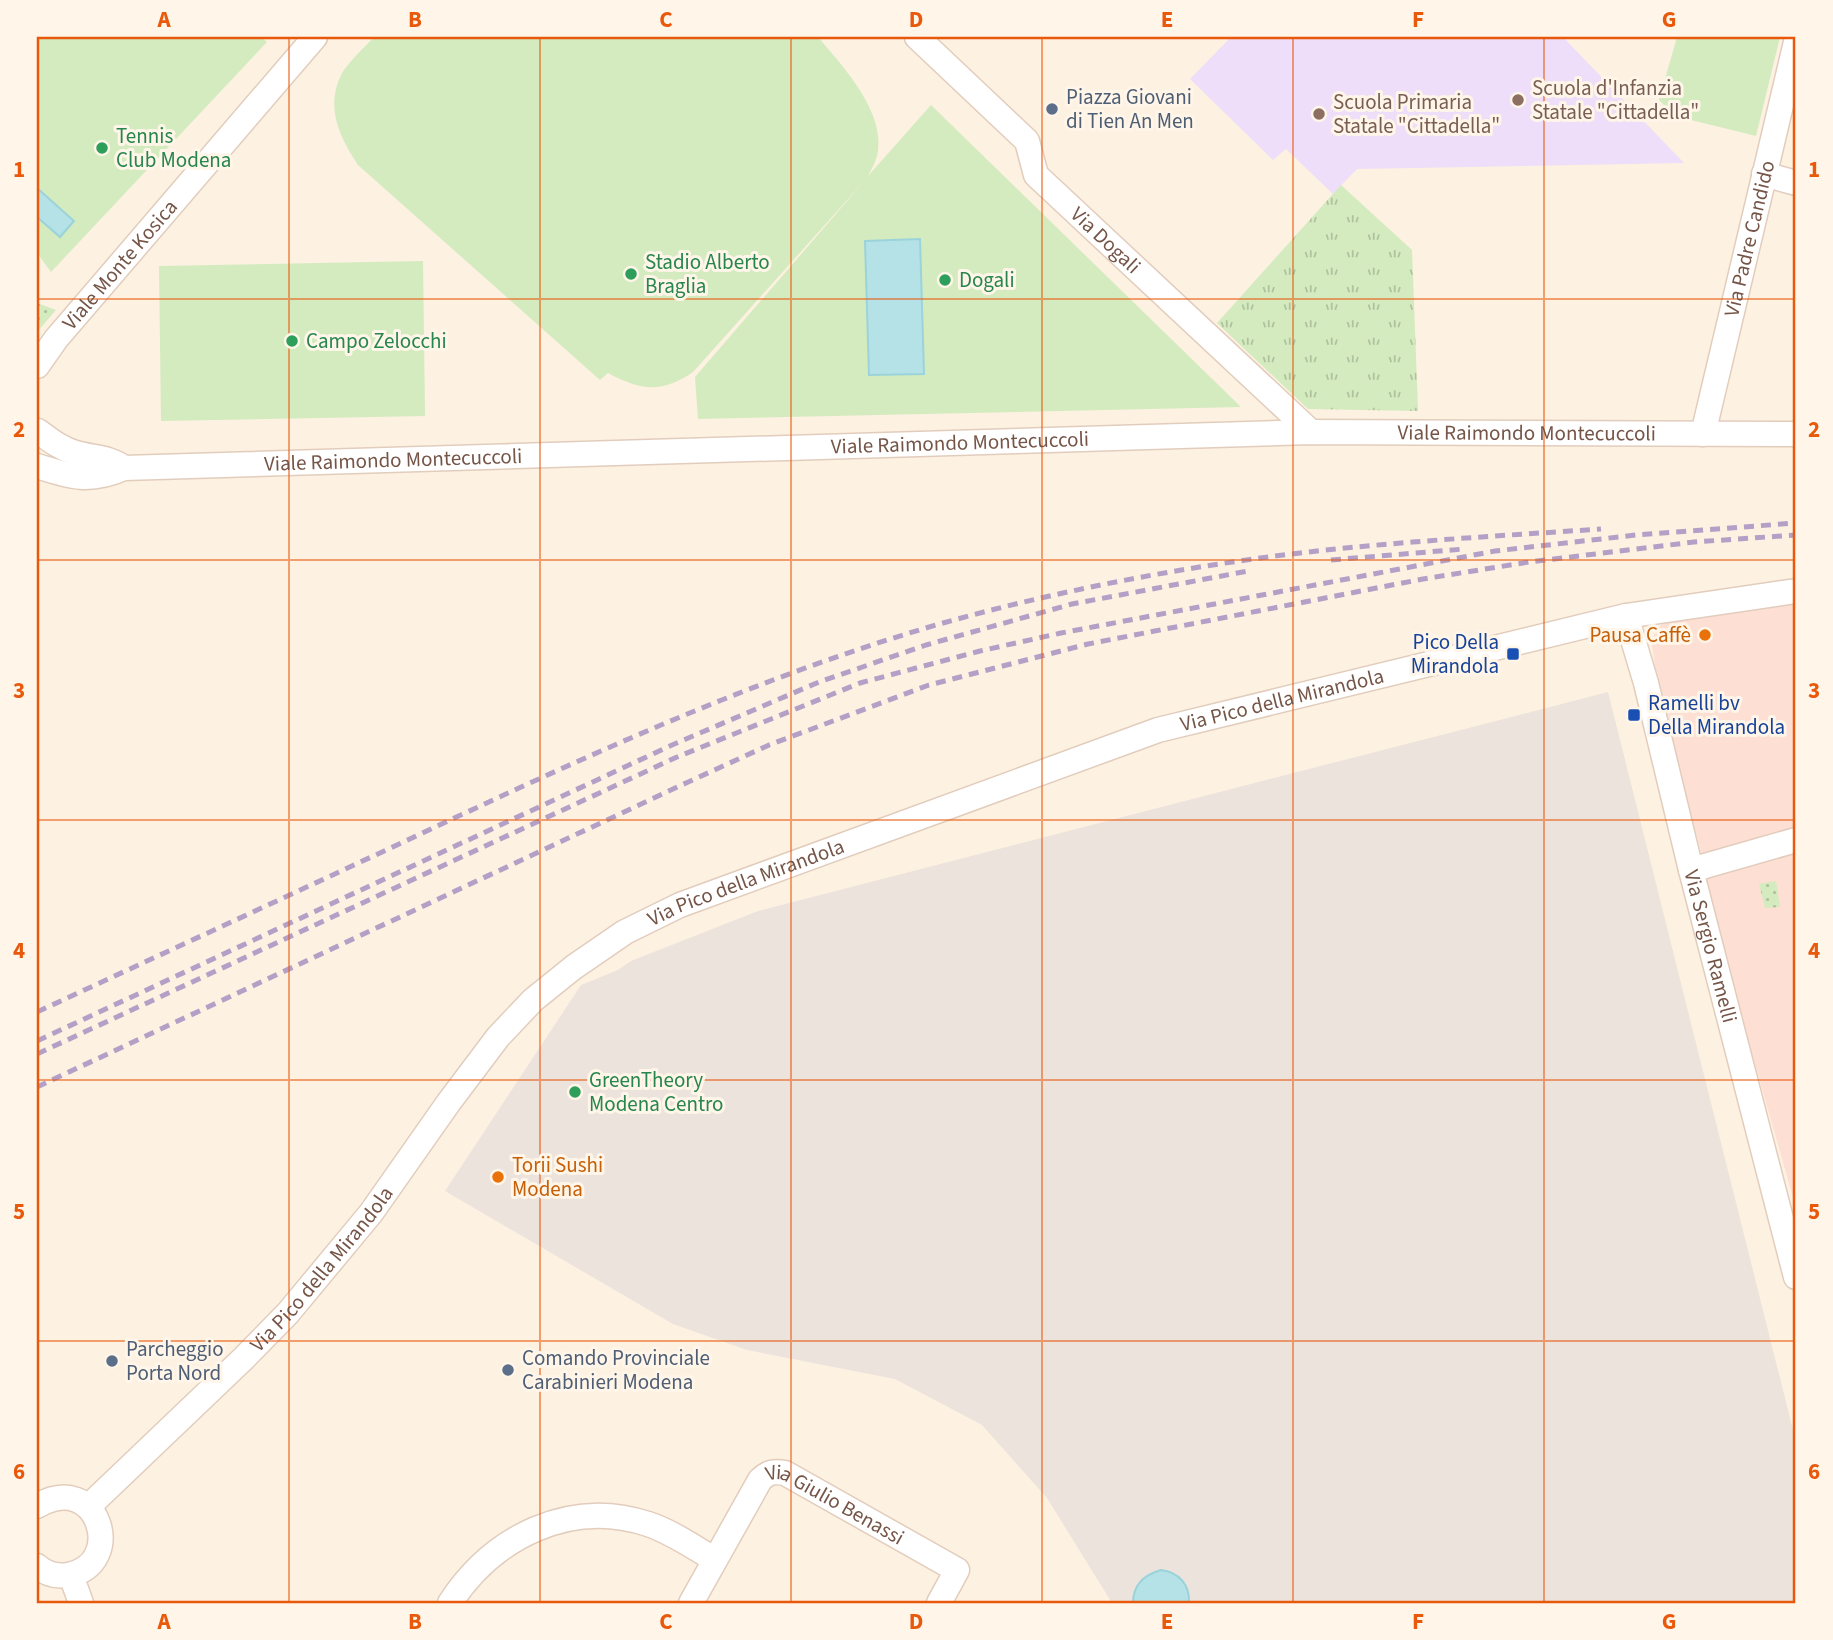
<svg xmlns="http://www.w3.org/2000/svg" width="1833" height="1640" font-family="'Source Sans 3',sans-serif">
  <style>
    .commercial { fill: #fedfd4 }
    .industrial { fill: #ece3dd }
    .education { fill: #eedef9 }
    .grass { fill: url(#grass-dots) }
    .park { fill: url(#park-tufts) }
    .garden { fill: #d3ebbf }
    .water { fill: #b5e2e7; stroke: #9bd3da; stroke-width: 2 }
    .lines { fill: none; stroke-linecap: round; stroke-linejoin: round }
    .minor-casing { stroke: #e2cdbd; stroke-width: 27 }
    .minor { stroke: #fff; stroke-width: 24 }
    .rail { stroke: #b3a0c7; stroke-width: 5; stroke-dasharray: 10 7; stroke-linecap: butt }
    .grid { fill: none; stroke: #e8590c; stroke-width: 2; stroke-opacity: 0.55 }
    .education-dot { fill: #8d6e63; stroke: #fff5e8; stroke-width: 2.5 }
    .service-dot { fill: #5c6f8a; stroke: #fff5e8; stroke-width: 2.5 }
    .leisure-dot { fill: #2e9e5b; stroke: #fff5e8; stroke-width: 2.5 }
    .food-dot { fill: #e8710a; stroke: #fff5e8; stroke-width: 2.5 }
    .transit-dot { fill: #1a4fb4; stroke: #fff5e8; stroke-width: 2.5 }
    .labels { text-anchor: middle; dominant-baseline: central; stroke-width: 6; stroke-linejoin: round; paint-order: stroke }
    .education-label { font-size: 21px; fill: #785e54; stroke: #fff5e8; text-anchor: start }
    .service-label { font-size: 21px; fill: #4e5e75; stroke: #fff5e8; text-anchor: start }
    .leisure-label { font-size: 21px; fill: #27864d; stroke: #fff5e8; text-anchor: start }
    .street-label { font-size: 21px; fill: #755547; stroke: #fff5e8 }
    .food-label { font-size: 21px; fill: #c56008; stroke: #fff5e8; text-anchor: end }
    .transit-label { font-size: 21px; fill: #164399; stroke: #fff5e8; text-anchor: end }
    .neatline { fill: none; stroke: #e8590c; stroke-width: 2.5 }
    .grid-label { font-size: 23px; text-anchor: middle; font-weight: bold; fill: #e8590c }
  </style>
  <defs>
    <pattern id="grass-dots" width="8" height="8" patternUnits="userSpaceOnUse" patternTransform="scale(1.75)"><rect width="8" height="8" fill="#d3ebbf"/><path d="M2 2h.1M6 6h.1" fill="none" stroke="#b0c19d" stroke-width="1.8" stroke-linecap="round"/></pattern>
    <pattern id="park-tufts" width="24" height="20" patternUnits="userSpaceOnUse" patternTransform="scale(1.75)"><rect width="24" height="20" fill="#d3ebbf"/><path d="M3 7l-1-3M5 7V3M7 7l1-3M15 17l-1-3M17 17v-4M19 17l1-3" fill="none" stroke="#b0c19d"/></pattern>
  </defs>
  <rect width="100%" height="100%" fill="#fdf1e1"/>
  <!-- commercial -->
  <path class="commercial" d="M 1796,599 L 1796,1208 L 1706,892 L 1702,855 L 1660,699 L 1652,645 L 1654,635 L 1665,620 Z"/>
  <!-- industrial -->
  <path class="industrial" d="M 1608,692 L 1796,1442 L 1796,1603 L 1112,1603 L 1047,1498 L 982,1425 L 895,1379 L 747,1350 L 673,1324 L 445,1191 L 581,985 L 618,970 L 631,961 L 758,911 Z"/>
  <!-- education -->
  <path class="education" d="M 1231,37 L 1563,37 L 1684,163 L 1357,169 L 1333,194 L 1286,149 L 1273,160 L 1190,79 Z"/>
  <!-- grass -->
  <g class="grass">
    <path d="M 37,303 L 56,310 L 37,332 Z"/>
    <path d="M 1776,881 L 1780,907 L 1765,908 L 1759,884 Z"/>
  </g>
  <!-- park -->
  <path class="park" d="M 1341,185 L 1412,250 L 1418,411 L 1308,409 L 1217,323 Z"/>
  <!-- garden -->
  <g class="garden">
    <path d="M 37,37 L 261,37 L 267,42 L 51,272 L 37,253 Z"/>
    <path d="M 374,37 L 818,37 C 844,68 887,113 877,156 C 875,163 871,170 868,176 L 931,105 L 1241,407 L 698,419 L 695,377 L 866,179 L 693,372 C 661,394 640,390 608,373 L 600,380 L 358,165 C 340,138 325,108 341,75 C 348,62 364,48 374,37 Z"/>
    <path d="M 1677,37 L 1780,37 L 1756,136 L 1675,116 L 1659,100 Z"/>
    <path d="M 423,261 L 425,416 L 161,421 L 159,266 Z"/>
  </g>
  <!-- water -->
  <g class="water">
    <path d="M 37,188 L 74,221 L 60,237 L 37,217 Z"/>
    <path d="M 920,239 L 924,374 L 869,375 L 865,241 Z"/>
    <path d="M 1161,1570 C 1179,1572 1190,1585 1189,1603 L 1133,1603 C 1133,1585 1143,1575 1161,1570 Z"/>
  </g>
  <g class="lines">
    <defs>
      <g id="minor">
        <path id="s1" d="M 917,37 L 1027,141 L 1036,175 L 1311,432"/>
        <path d="M 1764,174 L 1796,183"/>
        <path id="s2" d="M 37,366 L 56,339 L 315,37"/>
        <path d="M 38,431 C 50,440 61,449 76,453 C 93,458 110,457 124,468"/>
        <path id="s3" d="M 1703,434 L 1796,42"/>
        <path id="s4" d="M 37,466 C 71,477 90,483 124,468 L 1311,432 L 1796,434"/>
        <path id="s5" d="M 1626,616 L 1646,683 L 1691,870 L 1796,1277"/>
        <path d="M 1691,870 L 1796,840"/>
        <path d="M 37,1506 C 99,1469 127,1565 68,1575 C 56,1577 46,1574 37,1566"/>
        <path id="s6" d="M 88,1507 L 244,1358 L 288,1313 L 371,1213 L 449,1102 L 498,1037 L 533,1000 L 574,967 L 625,932 L 680,905 L 1158,730 L 1626,616 L 1796,591"/>
        <path d="M 71,1575 L 81,1603"/>
        <path d="M 450,1603 C 493,1537 570,1498 648,1524 C 672,1532 693,1547 714,1559"/>
        <path id="s7" d="M 691,1603 L 760,1480 C 768,1472 774,1471 785,1473 L 957,1570 L 939,1603"/>
      </g>
    </defs>
    <!-- minor casing -->
    <use href="#minor" class="minor-casing"/>
    <!-- minor -->
    <use href="#minor" class="minor"/>
    <!-- rail -->
    <g class="rail">
      <path d="M 1331,560 L 1464,549"/>
      <path d="M 37,1012 C 162,954 288,896 414,837 C 584,757 755,678 936,625 C 1066,588 1202,563 1336,549 C 1424,540 1512,535 1601,529"/>
      <path d="M 37,1041 L 672,745 L 819,682 L 926,645 L 1072,604 L 1248,571"/>
      <path d="M 37,1054 L 677,757 L 860,683 L 980,651 L 1061,633 L 1495,551 L 1636,535 L 1796,523"/>
      <path d="M 37,1087 L 686,783 L 769,745 L 929,685 L 1088,644 L 1423,579 L 1529,562 L 1694,542 L 1796,535"/>
    </g>
  </g>
  <!-- grid -->
  <path class="grid" d="M 289,37 L 289,1603M 540,37 L 540,1603M 791,37 L 791,1603M 1042,37 L 1042,1603M 1293,37 L 1293,1603M 1544,37 L 1544,1603M 37,299 L 1796,299M 37,560 L 1796,560M 37,820 L 1796,820M 37,1080 L 1796,1080M 37,1341 L 1796,1341"/>
  <!-- markers -->
  <g class="education-dot">
    <circle cx="1518" cy="100" r="7"/>
    <circle cx="1319" cy="114" r="7"/>
  </g>
  <g class="service-dot">
    <circle cx="1052" cy="109" r="7"/>
    <circle cx="112" cy="1361" r="7"/>
    <circle cx="508" cy="1370" r="7"/>
  </g>
  <g class="leisure-dot">
    <circle cx="102" cy="148" r="7"/>
    <circle cx="631" cy="274" r="7"/>
    <circle cx="945" cy="280" r="7"/>
    <circle cx="292" cy="341" r="7"/>
    <circle cx="575" cy="1092" r="7"/>
  </g>
  <g class="food-dot">
    <circle cx="1705" cy="635" r="7"/>
    <circle cx="498" cy="1177" r="7"/>
  </g>
  <g class="transit-dot">
    <rect x="1506" y="647" width="14" height="14" rx="3.5"/>
    <rect x="1627" y="708" width="14" height="14" rx="3.5"/>
  </g>
  <g class="labels">
    <!-- education labels -->
    <g class="education-label">
      <text x="1532" y="88">Scuola d'Infanzia<tspan x="1532" dy="24">Statale "Cittadella"</tspan></text>
      <text x="1333" y="102">Scuola Primaria<tspan x="1333" dy="24">Statale "Cittadella"</tspan></text>
    </g>
    <!-- service labels -->
    <g class="service-label">
      <text x="1066" y="97">Piazza Giovani<tspan x="1066" dy="24">di Tien An Men</tspan></text>
      <text x="126" y="1349">Parcheggio<tspan x="126" dy="24">Porta Nord</tspan></text>
      <text x="522" y="1358">Comando Provinciale<tspan x="522" dy="24">Carabinieri Modena</tspan></text>
    </g>
    <!-- leisure labels -->
    <g class="leisure-label">
      <text x="116" y="136">Tennis<tspan x="116" dy="24">Club Modena</tspan></text>
      <text x="645" y="262">Stadio Alberto<tspan x="645" dy="24">Braglia</tspan></text>
      <text x="959" y="280">Dogali</text>
      <text x="306" y="341">Campo Zelocchi</text>
      <text x="589" y="1080">GreenTheory<tspan x="589" dy="24">Modena Centro</tspan></text>
    </g>
    <!-- street labels -->
    <g class="street-label">
      <text stroke="none"><textPath href="#s3" startOffset="201">Via Padre Candido</textPath></text>
      <text stroke="none"><textPath href="#s1" startOffset="282">Via Dogali</textPath></text>
      <text stroke="none"><textPath href="#s2" startOffset="131">Viale Monte Kosica</textPath></text>
      <text stroke="none"><textPath href="#s4" startOffset="1493">Viale Raimondo Montecuccoli</textPath></text>
      <text stroke="none"><textPath href="#s4" startOffset="926">Viale Raimondo Montecuccoli</textPath></text>
      <text stroke="none"><textPath href="#s4" startOffset="359">Viale Raimondo Montecuccoli</textPath></text>
      <text stroke="none"><textPath href="#s6" startOffset="1489">Via Pico della Mirandola</textPath></text>
      <text stroke="none"><textPath href="#s6" startOffset="922">Via Pico della Mirandola</textPath></text>
      <text stroke="none"><textPath href="#s5" startOffset="341">Via Sergio Ramelli</textPath></text>
      <text stroke="none"><textPath href="#s6" startOffset="334">Via Pico della Mirandola</textPath></text>
      <text stroke="none"><textPath href="#s7" startOffset="226">Via Giulio Benassi</textPath></text>
    </g>
    <!-- food labels -->
    <g class="food-label">
      <text x="1691" y="635">Pausa Caffè</text>
      <text x="512" y="1165" text-anchor="start">Torii Sushi<tspan x="512" dy="24">Modena</tspan></text>
    </g>
    <!-- transit labels -->
    <g class="transit-label">
      <text x="1499" y="642">Pico Della<tspan x="1499" dy="24">Mirandola</tspan></text>
      <text x="1648" y="703" text-anchor="start">Ramelli bv<tspan x="1648" dy="24">Della Mirandola</tspan></text>
    </g>
  </g>
  <!-- border -->
  <rect width="1833" height="1640" fill="none" stroke="#fff5e8" stroke-width="77"/>
  <rect x="38" y="38" width="1756" height="1564" class="neatline"/>
  <g class="grid-label">
    <text x="164" y="27">A</text>
    <text x="415" y="27">B</text>
    <text x="666" y="27">C</text>
    <text x="916" y="27">D</text>
    <text x="1167" y="27">E</text>
    <text x="1418" y="27">F</text>
    <text x="1669" y="27">G</text>
    <text x="19" y="177">1</text>
    <text x="1814" y="177">1</text>
    <text x="19" y="437">2</text>
    <text x="1814" y="437">2</text>
    <text x="19" y="698">3</text>
    <text x="1814" y="698">3</text>
    <text x="19" y="958">4</text>
    <text x="1814" y="958">4</text>
    <text x="19" y="1219">5</text>
    <text x="1814" y="1219">5</text>
    <text x="19" y="1479">6</text>
    <text x="1814" y="1479">6</text>
    <text x="164" y="1629">A</text>
    <text x="415" y="1629">B</text>
    <text x="666" y="1629">C</text>
    <text x="916" y="1629">D</text>
    <text x="1167" y="1629">E</text>
    <text x="1418" y="1629">F</text>
    <text x="1669" y="1629">G</text>
  </g>
</svg>
